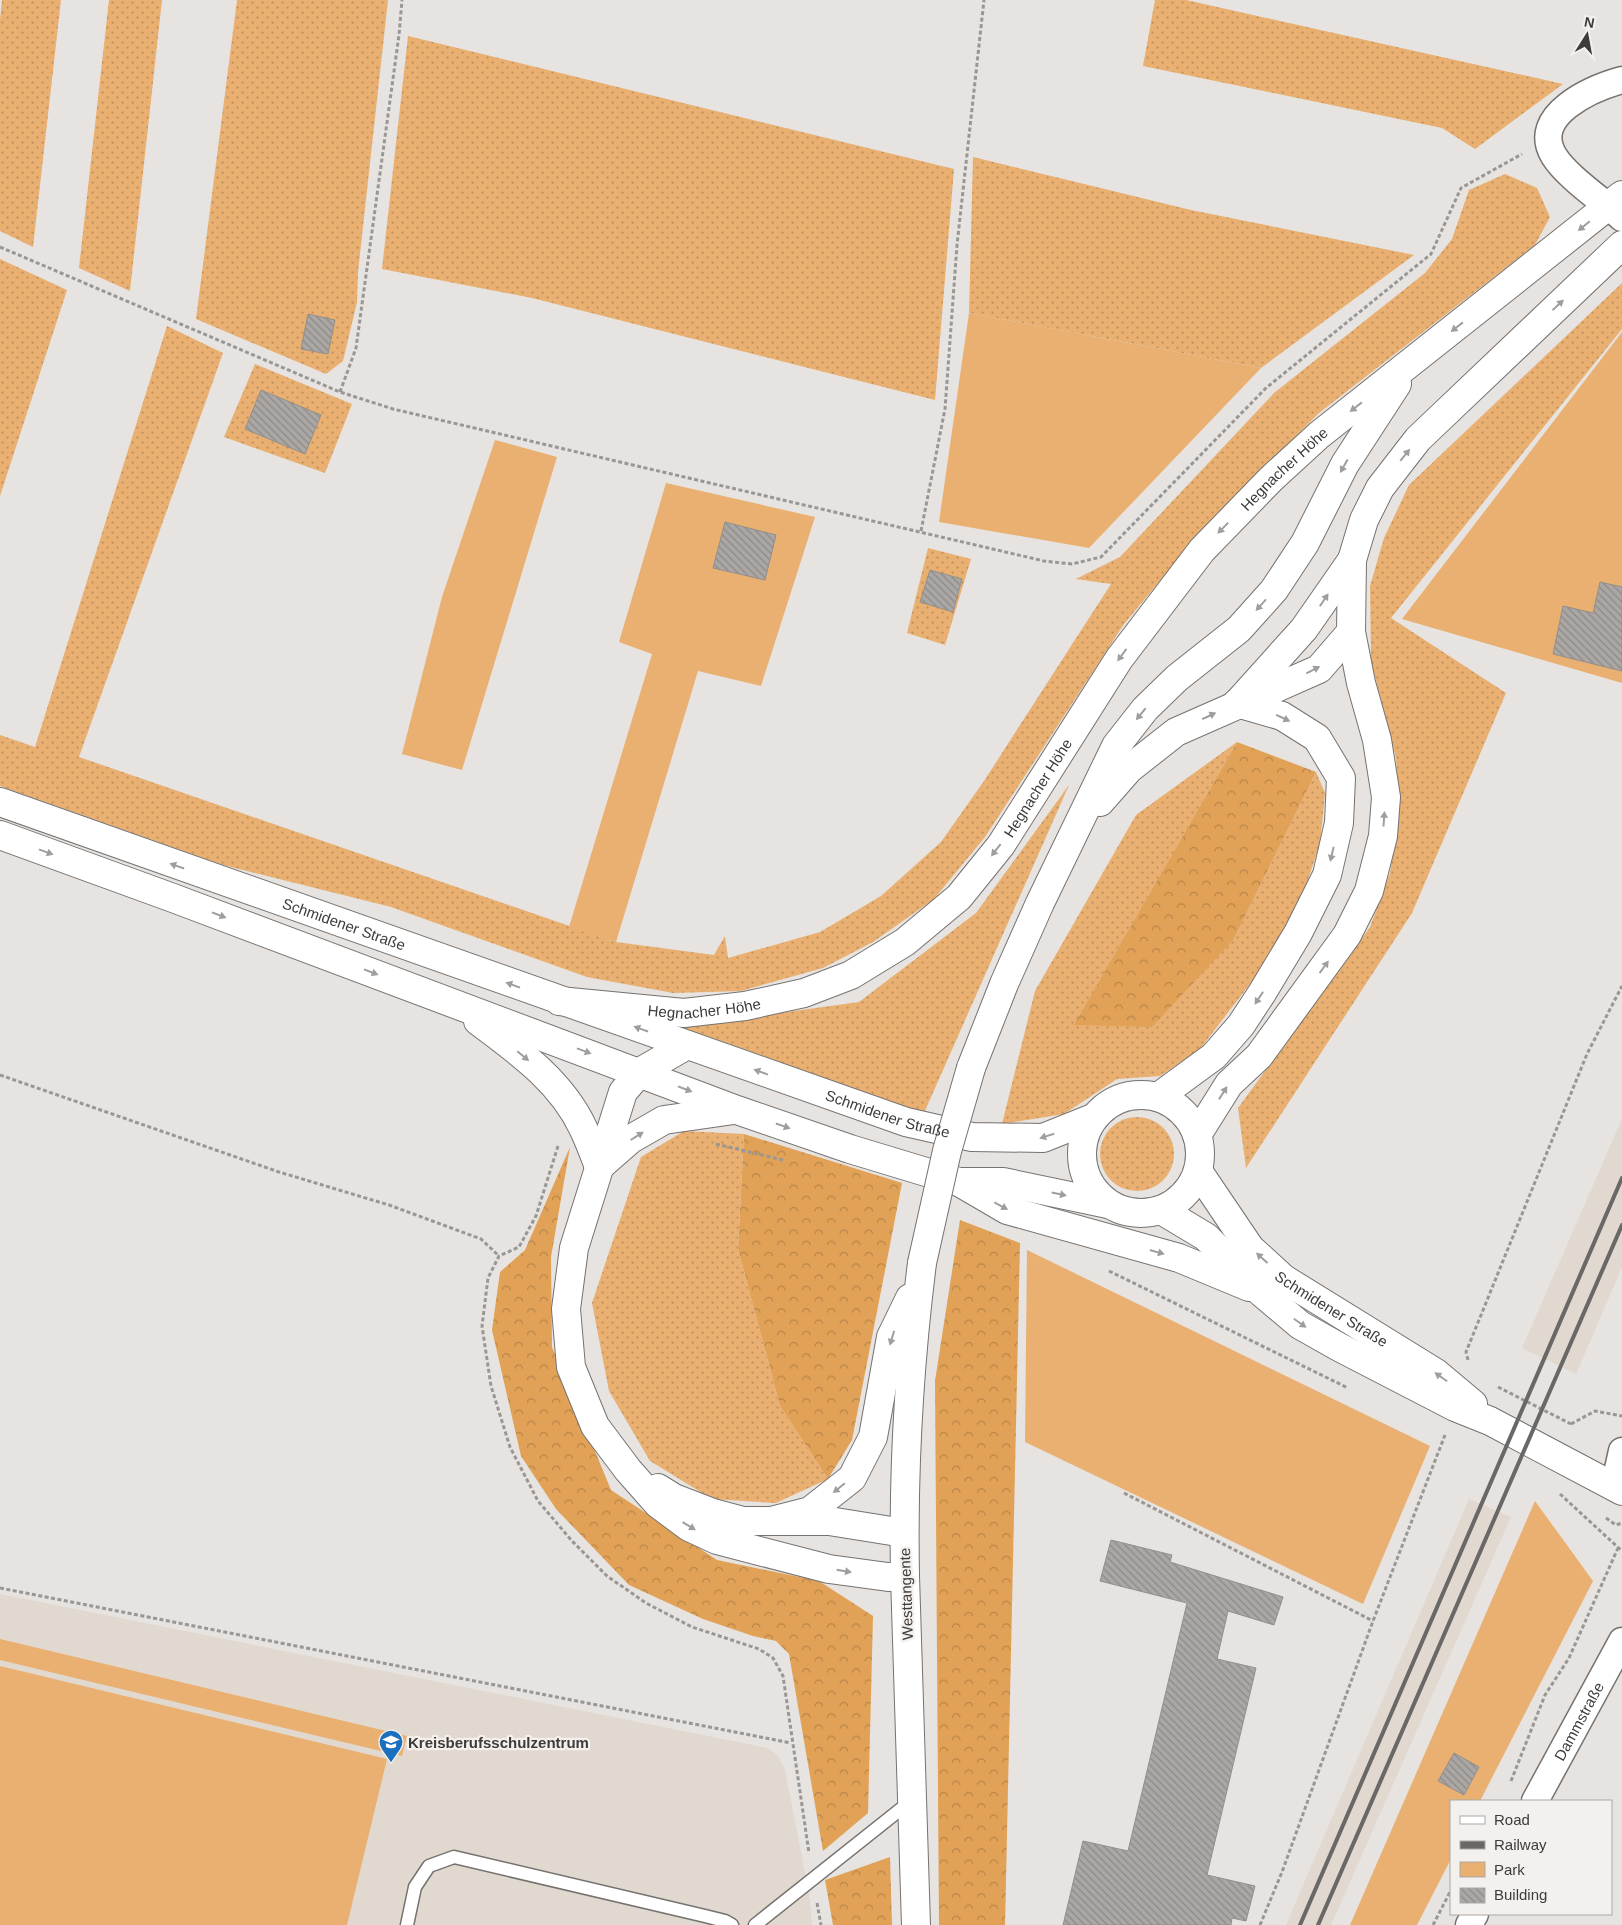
<svg xmlns="http://www.w3.org/2000/svg" width="1622" height="1925" font-family="Helvetica,sans-serif">
  <style>
    .built { fill: #e1d8cf }
    .grass { fill: url(#grass-dots) }
    .forest { fill: url(#forest-crowns) }
    .green { fill: #e9b071 }
    .building { fill: url(#building-back-hatch); stroke: #928f8c }
    .lines { fill: none; stroke-linecap: round; stroke-linejoin: round }
    .service-casing { stroke: #757270; stroke-width: 15 }
    .minor-casing { stroke: #757270; stroke-width: 29 }
    .tertiary-casing { stroke: #757270; stroke-width: 30 }
    .secondary-casing { stroke: #757270; stroke-width: 30 }
    .path { stroke: #999795; stroke-width: 3; stroke-dasharray: 4 2.5; stroke-linecap: butt }
    .service { stroke: #fff; stroke-width: 12 }
    .minor { stroke: #fff; stroke-width: 26 }
    .tertiary { stroke: #fff; stroke-width: 28 }
    .secondary { stroke: #fff; stroke-width: 28 }
    .rail { stroke: #696866; stroke-width: 4 }
    .secondary-bridge-casing { stroke: #757270; stroke-width: 30; stroke-linecap: butt }
    .secondary-bridge { stroke: #fff; stroke-width: 28 }
    .oneway { fill: #9e9e9d }
    .labels { text-anchor: middle; dominant-baseline: central; stroke-width: 4.5; stroke-linejoin: round; paint-order: stroke }
    .street-label { font-size: 15px; fill: #3d3c3b; stroke: #f4f0ed }
    .poi-label { font-size: 15px; font-weight: bold; fill: #3d3c3b; stroke: #f4f0ed; text-anchor: start }
  </style>
  <defs>
    <pattern id="grass-dots" width="8" height="8" patternUnits="userSpaceOnUse" patternTransform="scale(1.25)"><rect width="8" height="8" fill="#e9b071"/><path d="M2 2h.1M6 6h.1" fill="none" stroke="#be905e" stroke-width="1.8" stroke-linecap="round"/></pattern>
    <pattern id="forest-crowns" width="20" height="18" patternUnits="userSpaceOnUse" patternTransform="scale(1.25)"><rect width="20" height="18" fill="#e1a257"/><path d="M2 6a3 3 0 1 1 6 0M12 15a3 3 0 1 1 6 0" fill="none" stroke="#b88549"/></pattern>
    <pattern id="building-back-hatch" width="6" height="6" patternUnits="userSpaceOnUse" patternTransform="scale(1.25)"><rect width="6" height="6" fill="#aaa7a4"/><path d="M-1 5l2 2M0 0l6 6M5-1l2 2" fill="none" stroke="#8c8987"/></pattern>
  </defs>
  <rect width="100%" height="100%" fill="#e6e3e0"/>
  <!-- built -->
  <g class="built">
    <path d="M 1622,1119 L 1622,1267 L 1576,1374 L 1522,1348 Z"/>
    <path d="M 1469,1499 L 1511,1517 L 1331,1925 L 1286,1925 Z"/>
    <path d="M 0,1594 L 768,1748 L 778,1756 L 785,1770 L 809,1893 L 812,1925 L 0,1925 Z"/>
  </g>
  <!-- grass -->
  <g class="grass">
    <path d="M 2,0 L 61,0 L 33,247 L 0,231 L 0,20 Z"/>
    <path d="M 109,0 L 162,0 L 130,291 L 79,268 Z"/>
    <path d="M 237,0 L 388,0 L 358,272 L 357,302 L 343,361 L 326,374 L 196,319 Z"/>
    <path d="M 1155,0 L 1186,0 L 1563,84 L 1475,149 L 1442,128 L 1143,66 Z"/>
    <path d="M 408,36 L 954,169 L 935,400 L 532,298 L 382,269 Z"/>
    <path d="M 973,157 L 1191,210 L 1414,255 L 1261,368 L 969,313 Z"/>
    <path d="M 1505,174 L 1537,188 L 1550,217 L 1535,245 L 1319,413 L 1202,530 L 1124,624 L 985,837 L 934,899 L 873,942 L 823,968 L 741,991 L 673,993 L 587,977 L 391,907 L 223,865 L 0,786 L 0,735 L 35,747 L 167,326 L 223,353 L 79,757 L 616,942 L 714,955 L 725,936 L 728,958 L 820,932 L 881,896 L 941,842 L 984,781 L 1111,584 L 1076,579 L 1120,557 L 1274,393 L 1425,273 L 1452,239 L 1469,190 Z"/>
    <path d="M 0,259 L 67,290 L 0,496 Z"/>
    <path d="M 1622,283 L 1622,329 L 1391,618 L 1506,693 L 1412,913 L 1246,1168 L 1238,1108 L 1370,927 L 1390,873 L 1399,810 L 1396,758 L 1371,661 L 1370,586 L 1384,538 L 1409,485 Z"/>
    <path d="M 255,364 L 352,404 L 325,473 L 224,437 Z"/>
    <path d="M 928,548 L 971,559 L 945,645 L 907,633 Z"/>
    <path d="M 1237,742 L 1075,1025 L 1234,939 L 1316,772 L 1325,793 L 1320,844 L 1303,894 L 1263,967 L 1200,1049 L 1160,1076 L 1117,1079 L 1064,1114 L 1002,1124 L 1035,991 L 1136,815 Z"/>
    <path d="M 1069,785 L 924,1113 L 681,1027 L 859,1002 L 976,913 Z"/>
    <circle cx="1137" cy="1154" r="37"/>
    <path d="M 684,1131 L 744,1134 L 738,1249 L 780,1406 L 828,1479 L 776,1503 L 712,1499 L 650,1461 L 609,1391 L 592,1303 L 641,1157 Z"/>
  </g>
  <!-- forest -->
  <g class="forest">
    <path d="M 1237,742 L 1316,772 L 1234,939 L 1152,1027 L 1074,1025 Z"/>
    <path d="M 744,1134 L 902,1183 L 852,1440 L 828,1479 L 780,1406 L 738,1249 Z"/>
    <path d="M 570,1147 L 551,1257 L 552,1347 L 611,1490 L 717,1560 L 819,1581 L 873,1616 L 868,1813 L 823,1851 L 789,1654 L 776,1641 L 753,1636 L 703,1619 L 629,1585 L 556,1509 L 521,1456 L 492,1330 L 500,1272 L 525,1250 Z"/>
    <path d="M 960,1220 L 1020,1243 L 1005,1925 L 939,1925 L 935,1381 Z"/>
    <path d="M 890,1857 L 892,1925 L 833,1925 L 825,1880 Z"/>
  </g>
  <!-- green -->
  <g class="green">
    <path d="M 969,313 L 1261,368 L 1089,548 L 939,522 Z"/>
    <path d="M 1622,332 L 1622,683 L 1402,619 Z"/>
    <path d="M 495,440 L 557,457 L 462,770 L 402,754 L 442,597 Z"/>
    <path d="M 666,483 L 815,517 L 761,686 L 698,671 L 616,942 L 569,927 L 652,654 L 619,642 Z"/>
    <path d="M 1027,1250 L 1430,1446 L 1363,1604 L 1025,1442 Z"/>
    <path d="M 1535,1501 L 1593,1581 L 1480,1801 L 1451,1801 L 1451,1859 L 1417,1925 L 1350,1925 Z"/>
    <path d="M 0,1639 L 407,1736 L 402,1756 L 0,1660 Z"/>
    <path d="M 0,1666 L 387,1759 L 347,1925 L 0,1925 Z"/>
  </g>
  <!-- building -->
  <g class="building">
    <path d="M 308,314 L 335,320 L 328,354 L 301,349 Z"/>
    <path d="M 261,390 L 321,415 L 305,454 L 245,429 Z"/>
    <path d="M 725,522 L 776,535 L 765,580 L 713,568 Z"/>
    <path d="M 930,570 L 962,579 L 953,612 L 920,602 Z"/>
    <path d="M 1600,582 L 1622,587 L 1622,671 L 1553,654 L 1563,606 L 1593,613 Z"/>
    <path d="M 1111,1540 L 1172,1555 L 1170,1562 L 1283,1597 L 1274,1625 L 1228,1611 L 1217,1659 L 1256,1668 L 1207,1875 L 1255,1886 L 1246,1921 L 1232,1918 L 1231,1925 L 1063,1925 L 1083,1841 L 1128,1851 L 1187,1603 L 1100,1581 Z"/>
    <path d="M 1454,1753 L 1479,1767 L 1464,1795 L 1438,1781 Z"/>
  </g>
  <g class="lines">
    <defs>
      <g id="service">
        <path d="M 407,1925 L 415,1887 L 429,1866 L 454,1857 L 705,1916 L 725,1921 L 732,1925"/>
        <path d="M 755,1925 L 911,1801"/>
      </g>
      <g id="minor">
        <path d="M 1622,80 C 1593,88 1529,115 1554,156 C 1567,177 1603,201 1622,218"/>
        <path d="M 1614,1487 L 1622,1451"/>
        <path id="s1" d="M 1535,1801 L 1622,1641"/>
        <path d="M 1469,1925 L 1475,1914"/>
      </g>
      <g id="tertiary">
        <path id="s2" d="M 1198,1171 L 1250,1248 L 1284,1279 L 1436,1373 L 1473,1404"/>
        <path d="M 959,1182 L 1007,1210 L 1179,1258 L 1249,1287"/>
        <path d="M 1161,1210 L 1206,1237 L 1262,1293 L 1300,1325 L 1339,1347 L 1455,1407 L 1490,1421 L 1622,1491"/>
        <path d="M 905,1576 L 916,1925"/>
      </g>
      <g id="secondary">
        <path d="M 1241,699 L 1304,629 L 1352,560"/>
        <path id="s3" d="M 0,802 L 906,1122 L 972,1137 L 1043,1138 L 1093,1118"/>
        <path d="M 1100,802 L 1129,769 L 1176,732 L 1319,669 L 1351,632"/>
        <path d="M 0,835 L 173,898 L 737,1110 L 850,1149 L 959,1182 L 1003,1182 L 1108,1204"/>
        <path id="s4" d="M 559,1001 L 684,1013 L 745,1006 L 804,993 L 851,975 L 905,942 L 959,897 L 1001,845 L 1119,659 L 1202,550 L 1271,479 L 1319,435 L 1622,195"/>
        <path d="M 478,1021 C 518,1051 561,1081 583,1128 C 589,1140 594,1154 599,1167"/>
        <path d="M 687,1045 L 640,1072 L 623,1092 L 574,1248 L 566,1309 L 571,1367 L 595,1426 L 628,1470 L 658,1504 L 689,1527 L 717,1540 L 829,1569 L 888,1577 L 905,1576 C 903,1472 909,1366 922,1263"/>
        <path d="M 971,1068 L 1004,984 L 1040,903 L 1116,746 L 1145,709 L 1177,678 L 1239,629 L 1274,590 L 1305,543 L 1345,464 L 1397,384"/>
        <circle cx="1141" cy="1154" r="59"/>
        <path d="M 1158,1097 L 1214,1056 L 1241,1025 L 1262,993 L 1298,933 L 1327,875 L 1339,823 L 1341,778 L 1317,738 L 1282,716 L 1237,703"/>
        <path d="M 1197,1135 L 1229,1084 L 1259,1056 L 1347,935 L 1369,891 L 1383,836 L 1386,797 L 1377,740 L 1361,683 L 1351,632 L 1352,560 L 1364,520 L 1380,488 L 1418,439 L 1622,245"/>
        <path d="M 599,1167 L 631,1139 L 664,1120 L 734,1110"/>
        <path d="M 658,1488 L 674,1498 L 713,1513 L 743,1521 L 829,1521 L 904,1533"/>
        <path d="M 771,1521 L 810,1511 L 852,1478 L 873,1437 L 891,1337 L 910,1298"/>
      </g>
    </defs>
    <!-- service casing -->
    <use href="#service" class="service-casing"/>
    <!-- minor casing -->
    <use href="#minor" class="minor-casing"/>
    <!-- tertiary casing -->
    <use href="#tertiary" class="tertiary-casing"/>
    <!-- secondary casing -->
    <use href="#secondary" class="secondary-casing"/>
    <!-- path -->
    <g class="path">
      <path d="M 0,247 L 340,392 L 393,409 L 1044,561 L 1072,564 L 1101,557 L 1266,388 L 1431,254 L 1461,188 L 1522,154"/>
      <path d="M 340,392 L 356,348 L 399,35 L 402,0"/>
      <path d="M 921,531 L 945,409 L 957,245 L 984,0"/>
      <path d="M 0,1075 L 279,1172 L 389,1205 L 481,1239 L 499,1256"/>
      <path d="M 716,1144 L 783,1160"/>
      <path d="M 558,1146 L 536,1216 L 519,1247 L 499,1256 L 488,1278 L 482,1326 L 491,1386 L 510,1447 L 538,1501 L 572,1541 L 607,1576 L 646,1603 L 692,1627 L 759,1649 L 773,1658 L 783,1676 L 809,1853"/>
      <path d="M 1109,1271 L 1348,1388"/>
      <path d="M 1468,1360 L 1466,1352 L 1587,1054 L 1622,986"/>
      <path d="M 1498,1387 L 1571,1424"/>
      <path d="M 1571,1424 L 1595,1411 L 1622,1416"/>
      <path d="M 1124,1493 L 1373,1621"/>
      <path d="M 1560,1494 L 1622,1551"/>
      <path d="M 1606,1518 L 1616,1525 L 1622,1523"/>
      <path d="M 0,1588 L 791,1743"/>
      <path d="M 1511,1781 L 1545,1695 L 1569,1658 L 1618,1548"/>
      <path d="M 817,1903 L 821,1925"/>
      <path d="M 1260,1925 L 1282,1872 L 1373,1621 L 1445,1435"/>
      <path d="M 1433,1925 L 1451,1890"/>
    </g>
    <!-- service -->
    <use href="#service" class="service"/>
    <!-- minor -->
    <use href="#minor" class="minor"/>
    <!-- tertiary -->
    <use href="#tertiary" class="tertiary"/>
    <!-- secondary -->
    <use href="#secondary" class="secondary"/>
    <!-- rail -->
    <g class="rail">
      <path d="M 1300,1925 L 1622,1178"/>
      <path d="M 1318,1925 L 1622,1225"/>
    </g>
    <defs>
      <path id="secondary-bridge" d="M 922,1263 L 947,1151 L 971,1068"/>
    </defs>
    <!-- secondary-bridge casing -->
    <use href="#secondary-bridge" class="secondary-bridge-casing"/>
    <!-- secondary-bridge -->
    <use href="#secondary-bridge" class="secondary-bridge"/>
  </g>
  <!-- one-way arrows -->
  <defs><path id="oneway-solid" d="M-6-.8H1V-3.2L6.5 0L1 3.2V.8H-6Z" transform="scale(1.25)"/></defs>
  <g class="oneway">
    <use href="#oneway-solid" transform="translate(1584 226) rotate(141)"/>
    <use href="#oneway-solid" transform="translate(1558 305) rotate(-43)"/>
    <use href="#oneway-solid" transform="translate(1457 327) rotate(142)"/>
    <use href="#oneway-solid" transform="translate(1356 407) rotate(142)"/>
    <use href="#oneway-solid" transform="translate(1405 455) rotate(-51)"/>
    <use href="#oneway-solid" transform="translate(1344 466) rotate(119)"/>
    <use href="#oneway-solid" transform="translate(1223 528) rotate(134)"/>
    <use href="#oneway-solid" transform="translate(1324 600) rotate(-56)"/>
    <use href="#oneway-solid" transform="translate(1261 605) rotate(132)"/>
    <use href="#oneway-solid" transform="translate(1122 655) rotate(126)"/>
    <use href="#oneway-solid" transform="translate(1313 670) rotate(-27)"/>
    <use href="#oneway-solid" transform="translate(1141 714) rotate(129)"/>
    <use href="#oneway-solid" transform="translate(1209 716) rotate(-25)"/>
    <use href="#oneway-solid" transform="translate(1283 718) rotate(25)"/>
    <use href="#oneway-solid" transform="translate(1384 819) rotate(-86)"/>
    <use href="#oneway-solid" transform="translate(996 850) rotate(128)"/>
    <use href="#oneway-solid" transform="translate(46 852) rotate(20)"/>
    <use href="#oneway-solid" transform="translate(1332 854) rotate(103)"/>
    <use href="#oneway-solid" transform="translate(177 866) rotate(-161)"/>
    <use href="#oneway-solid" transform="translate(219 915) rotate(21)"/>
    <use href="#oneway-solid" transform="translate(1324 967) rotate(-54)"/>
    <use href="#oneway-solid" transform="translate(371 972) rotate(21)"/>
    <use href="#oneway-solid" transform="translate(513 985) rotate(-160)"/>
    <use href="#oneway-solid" transform="translate(1259 998) rotate(123)"/>
    <use href="#oneway-solid" transform="translate(641 1029) rotate(-161)"/>
    <use href="#oneway-solid" transform="translate(584 1051) rotate(20)"/>
    <use href="#oneway-solid" transform="translate(523 1056) rotate(40)"/>
    <use href="#oneway-solid" transform="translate(761 1072) rotate(-160)"/>
    <use href="#oneway-solid" transform="translate(685 1089) rotate(21)"/>
    <use href="#oneway-solid" transform="translate(1223 1093) rotate(-58)"/>
    <use href="#oneway-solid" transform="translate(783 1126) rotate(19)"/>
    <use href="#oneway-solid" transform="translate(637 1136) rotate(-32)"/>
    <use href="#oneway-solid" transform="translate(1047 1136) rotate(163)"/>
    <use href="#oneway-solid" transform="translate(1059 1194) rotate(12)"/>
    <use href="#oneway-solid" transform="translate(1001 1206) rotate(28)"/>
    <use href="#oneway-solid" transform="translate(1157 1252) rotate(16)"/>
    <use href="#oneway-solid" transform="translate(1262 1258) rotate(-138)"/>
    <use href="#oneway-solid" transform="translate(1300 1323) rotate(35)"/>
    <use href="#oneway-solid" transform="translate(892 1338) rotate(107)"/>
    <use href="#oneway-solid" transform="translate(1441 1377) rotate(-145)"/>
    <use href="#oneway-solid" transform="translate(839 1488) rotate(141)"/>
    <use href="#oneway-solid" transform="translate(689 1526) rotate(31)"/>
    <use href="#oneway-solid" transform="translate(844 1571) rotate(9)"/>
  </g>
  <!-- icons -->
  <defs>
    <symbol id="school-pin" viewBox="-11 -11 22 30"><path d="M0 17L-7.5 6A9.5 9.5 0 1 1 7.5 6Z" fill="#1a70be" stroke="#f4f0ed"/><path d="M0-5L7-2L0 1L-7-2ZM-4 1L0 2.5L4 1V4Q0 6-4 4Z" fill="#fff"/></symbol>
  </defs>
  <g fill-rule="evenodd">
    <use href="#school-pin" x="377" y="1728" width="28" height="38"/>
  </g>
  <g class="labels">
    <!-- street labels -->
    <g class="street-label">
      <text stroke="none"><textPath href="#s4" startOffset="971">Hegnacher Höhe</textPath></text>
      <text stroke="none"><textPath href="#s4" startOffset="566">Hegnacher Höhe</textPath></text>
      <text stroke="none"><textPath href="#s3" startOffset="365">Schmidener Straße</textPath></text>
      <text stroke="none"><textPath href="#s4" startOffset="146">Hegnacher Höhe</textPath></text>
      <text stroke="none"><textPath href="#s3" startOffset="941">Schmidener Straße</textPath></text>
      <text stroke="none"><textPath href="#s2" startOffset="195">Schmidener Straße</textPath></text>
      <text transform="translate(906 1594) rotate(-92)">Westtangente</text>
      <text stroke="none"><textPath href="#s1" startOffset="91">Dammstraße</textPath></text>
    </g>
    <!-- poi labels -->
    <g class="poi-label">
      <text x="408" y="1742">Kreisberufsschulzentrum</text>
    </g>
  </g>
  <!-- legend -->
  <rect x="1450" y="1800" width="162" height="115" fill="#f4f0ed" stroke="#aba8a6"/>
  <rect x="1460" y="1816" width="25" height="8" fill="#ffffff" stroke="#aba8a6"/>
  <text x="1494" y="1825" font-size="15" fill="#3d3c3b">Road</text>
  <rect x="1460" y="1841" width="25" height="8" fill="#696866" stroke="#aba8a6"/>
  <text x="1494" y="1850" font-size="15" fill="#3d3c3b">Railway</text>
  <rect x="1460" y="1862" width="25" height="15" fill="#e9b071" stroke="#aba8a6"/>
  <text x="1494" y="1875" font-size="15" fill="#3d3c3b">Park</text>
  <rect x="1460" y="1888" width="25" height="15" fill="url(#building-back-hatch)" stroke="#aba8a6"/>
  <text x="1494" y="1900" font-size="15" fill="#3d3c3b">Building</text>
  <!-- north arrow -->
  <g transform="translate(1587 35) rotate(11)" stroke="#f4f0ed" stroke-width="4" paint-order="stroke">
  <path d="M0-4L9 19L0 12L-9 19Z" fill="#3d3c3b"/>
  <text y="-8" font-size="14" font-weight="bold" text-anchor="middle" fill="#3d3c3b">N</text>
  </g>
</svg>
